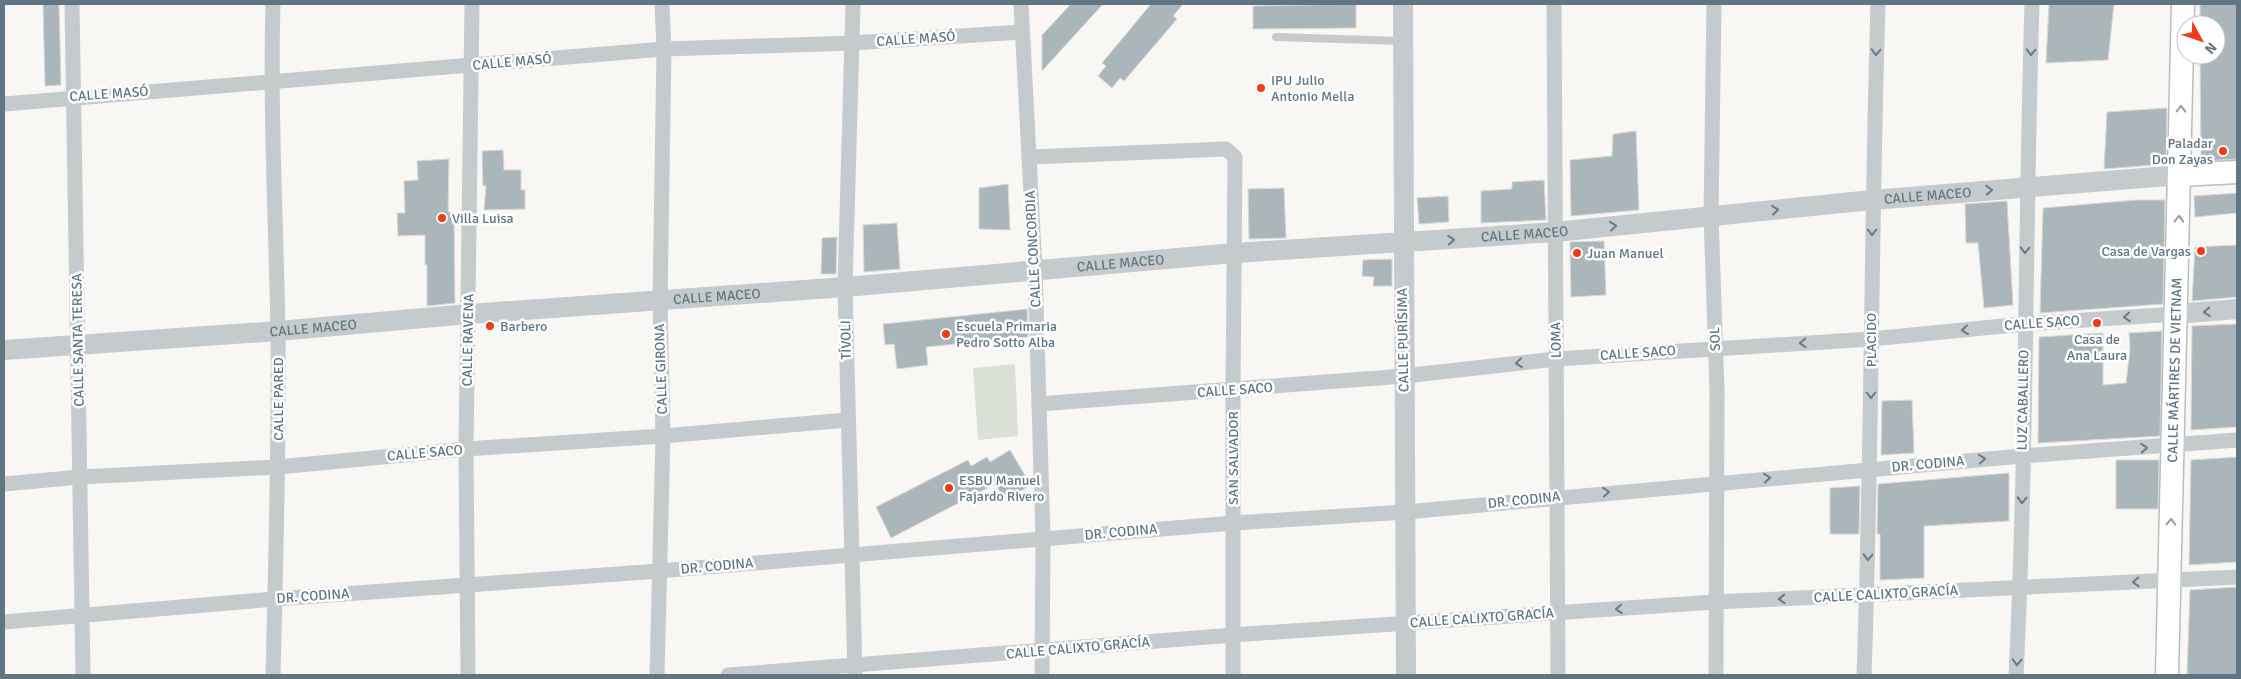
<svg xmlns="http://www.w3.org/2000/svg" width="2241" height="679" font-family="Signika,sans-serif">
  <style>
    .green { fill: #dae0d5 }
    .building { fill: #abb6ba; stroke: #d9d9d7 }
    .lines { fill: none; stroke-linecap: round; stroke-linejoin: round }
    .secondary-casing { stroke: #b7bec1; stroke-width: 25 }
    .service { stroke: #c5cacd; stroke-width: 8 }
    .minor { stroke: #c5cacd; stroke-width: 15 }
    .tertiary { stroke: #c5cacd; stroke-width: 20 }
    .secondary { stroke: #fff; stroke-width: 22 }
    .oneway { stroke: #657a86 }
    .oneway2 { stroke: #909fa8 }
    .poi-dot { fill: #f2391a; stroke: #fff; stroke-width: 2 }
    .labels { text-anchor: middle; dominant-baseline: central; stroke-width: 5; stroke-linejoin: round; paint-order: stroke }
    .street-label { font-size: 14px; fill: #607682; stroke: #fff }
    .poi-label { font-size: 14px; fill: #607682; stroke: #fff; text-anchor: start }
  </style>
  <rect width="100%" height="100%" fill="#f8f7f4"/>
  <!-- green -->
  <path class="green" d="M 1015,364 L 1018,436 L 978,440 L 973,368 Z"/>
  <!-- building -->
  <g class="building">
    <path d="M 43,4 L 59,4 L 61,85 L 45,86 Z"/>
    <path d="M 1071,4 L 1103,4 L 1042,71 L 1042,35 Z"/>
    <path d="M 1151,4 L 1183,4 L 1173,16 L 1177,19 L 1124,81 L 1120,78 L 1112,88 L 1098,76 L 1106,66 L 1102,63 Z"/>
    <path d="M 1356,4 L 1356,28 L 1253,29 L 1253,6 Z"/>
    <path d="M 2049,4 L 2114,4 L 2108,60 L 2046,63 Z"/>
    <path d="M 2200,4 L 2237,4 L 2237,159 L 2201,161 L 2200,55 L 2216,55 L 2216,25 L 2200,25 Z"/>
    <path d="M 2167,108 L 2166,164 L 2104,169 L 2107,112 Z"/>
    <path d="M 1636,131 L 1639,210 L 1571,216 L 1570,160 L 1612,156 L 1613,134 Z"/>
    <path d="M 503,150 L 504,170 L 521,170 L 521,190 L 525,190 L 525,209 L 484,210 L 486,186 L 483,186 L 482,151 Z"/>
    <path d="M 449,159 L 448,212 L 454,212 L 455,303 L 427,306 L 427,265 L 425,265 L 425,235 L 398,236 L 397,213 L 405,213 L 404,181 L 418,180 L 417,161 Z"/>
    <path d="M 1544,180 L 1546,220 L 1481,223 L 1481,191 L 1512,189 L 1512,182 Z"/>
    <path d="M 1008,184 L 1010,230 L 979,229 L 979,188 Z"/>
    <path d="M 1284,188 L 1286,238 L 1249,239 L 1248,189 Z"/>
    <path d="M 2237,193 L 2237,213 L 2195,217 L 2194,196 Z"/>
    <path d="M 1448,196 L 1449,222 L 1419,224 L 1417,198 Z"/>
    <path d="M 2136,200 L 2165,200 L 2163,304 L 2040,313 L 2043,208 Z"/>
    <path d="M 2007,201 L 2013,305 L 1984,308 L 1978,243 L 1966,243 L 1965,204 Z"/>
    <path d="M 897,223 L 900,269 L 864,272 L 863,225 Z"/>
    <path d="M 837,237 L 836,274 L 821,274 L 822,238 Z"/>
    <path d="M 1604,241 L 1606,295 L 1571,297 L 1570,242 Z"/>
    <path d="M 2237,245 L 2237,297 L 2192,301 L 2195,247 Z"/>
    <path d="M 1392,259 L 1392,286 L 1373,286 L 1374,277 L 1362,276 L 1363,260 Z"/>
    <path d="M 1027,309 L 1028,337 L 926,347 L 928,365 L 897,369 L 894,344 L 885,345 L 883,324 Z"/>
    <path d="M 2237,324 L 2237,427 L 2191,430 L 2192,326 Z"/>
    <path d="M 2162,331 L 2160,436 L 2038,443 L 2039,337 L 2103,333 L 2103,385 L 2126,383 L 2130,349 L 2129,333 Z"/>
    <path d="M 1912,400 L 1914,453 L 1881,455 L 1882,401 Z"/>
    <path d="M 1010,450 L 1031,485 L 1005,500 L 995,484 L 891,538 L 876,507 L 968,460 L 971,466 L 987,457 L 990,462 Z"/>
    <path d="M 2237,457 L 2237,562 L 2189,565 L 2191,460 Z"/>
    <path d="M 2116,460 L 2159,460 L 2158,509 L 2116,509 Z"/>
    <path d="M 2009,473 L 2009,521 L 1924,526 L 1924,578 L 1880,580 L 1880,534 L 1877,534 L 1878,484 Z"/>
    <path d="M 1860,486 L 1859,534 L 1830,534 L 1830,488 Z"/>
    <path d="M 2237,587 L 2237,675 L 2187,675 L 2190,590 Z"/>
  </g>
  <g class="lines">
    <defs>
      <g id="secondary">
        <path d="M 2180,175 L 2237,172"/>
        <path id="s2" d="M 2167,675 L 2183,4"/>
      </g>
    </defs>
    <!-- secondary casing -->
    <use href="#secondary" class="secondary-casing"/>
    <!-- service -->
    <path class="service" d="M 1276,37 L 1402,41"/>
    <!-- minor -->
    <g class="minor">
      <path d="M 72,4 L 83,675"/>
      <path d="M 273,4 C 270,113 276,222 278,332 C 279,446 276,561 273,675"/>
      <path d="M 853,4 L 845,287 L 855,674"/>
      <path d="M 1021,4 L 1035,271 L 1039,404 L 1043,539 L 1042,675"/>
      <path d="M 1554,4 L 1558,675"/>
      <path d="M 1714,4 L 1711,216 L 1717,390 L 1716,675"/>
      <path d="M 4,104 L 664,49 L 853,43 L 1022,32"/>
      <path d="M 1029,157 L 1226,149 L 1235,157 L 1233,390 L 1233,675"/>
      <path d="M 1039,404 L 1404,376 L 1556,359 L 1871,339 L 2024,324 L 2176,314"/>
      <path d="M 4,484 L 80,477 L 278,467 L 466,449 L 663,436 L 847,420"/>
      <path d="M 4,622 L 275,599 L 659,571 L 1234,523 L 1406,512 L 2022,456 L 2237,440"/>
      <path d="M 468,675 L 466,449 L 472,4"/>
      <path d="M 657,675 L 663,436 L 660,301 L 664,49 L 662,4"/>
      <path d="M 728,675 L 1233,635 L 1715,602 L 2237,577"/>
      <path d="M 1864,675 C 1872,451 1871,228 1878,4"/>
      <path d="M 2016,675 C 2027,452 2025,227 2032,4"/>
    </g>
    <!-- tertiary -->
    <g class="tertiary">
      <path d="M 1403,4 L 1406,675"/>
      <path d="M 2176,314 L 2237,309"/>
      <path id="s1" d="M 4,350 L 278,331 L 469,314 L 845,287 L 1235,253 L 1555,232 L 1872,200 L 2180,175"/>
    </g>
    <!-- secondary -->
    <use href="#secondary" class="secondary"/>
  </g>
  <!-- one-way arrows -->
  <defs><path id="oneway-chevron" d="M-2-3.5L2.5 0L-2 3.5" fill="none" stroke-width="1.6" stroke-linecap="round" stroke-linejoin="round" transform="scale(1.25)"/></defs>
  <g class="oneway">
    <use href="#oneway-chevron" transform="translate(1876 52) rotate(92)"/>
    <use href="#oneway-chevron" transform="translate(2031 52) rotate(92)"/>
    <use href="#oneway-chevron" transform="translate(1989 190) rotate(-5)"/>
    <use href="#oneway-chevron" transform="translate(1775 210) rotate(-6)"/>
    <use href="#oneway-chevron" transform="translate(1613 226) rotate(-6)"/>
    <use href="#oneway-chevron" transform="translate(1872 232) rotate(90)"/>
    <use href="#oneway-chevron" transform="translate(1451 240) rotate(-4)"/>
    <use href="#oneway-chevron" transform="translate(2025 250) rotate(91)"/>
    <use href="#oneway-chevron" transform="translate(2207 312) rotate(176)"/>
    <use href="#oneway-chevron" transform="translate(2127 317) rotate(176)"/>
    <use href="#oneway-chevron" transform="translate(1965 330) rotate(174)"/>
    <use href="#oneway-chevron" transform="translate(1803 343) rotate(177)"/>
    <use href="#oneway-chevron" transform="translate(1519 363) rotate(174)"/>
    <use href="#oneway-chevron" transform="translate(1871 395) rotate(90)"/>
    <use href="#oneway-chevron" transform="translate(2144 448) rotate(-4)"/>
    <use href="#oneway-chevron" transform="translate(1982 459) rotate(-5)"/>
    <use href="#oneway-chevron" transform="translate(1767 478) rotate(-5)"/>
    <use href="#oneway-chevron" transform="translate(1606 492) rotate(-5)"/>
    <use href="#oneway-chevron" transform="translate(2022 500) rotate(91)"/>
    <use href="#oneway-chevron" transform="translate(1868 557) rotate(92)"/>
    <use href="#oneway-chevron" transform="translate(2136 582) rotate(178)"/>
    <use href="#oneway-chevron" transform="translate(1782 599) rotate(178)"/>
    <use href="#oneway-chevron" transform="translate(1619 609) rotate(176)"/>
    <use href="#oneway-chevron" transform="translate(2017 662) rotate(93)"/>
  </g>
  <g class="oneway2">
    <use href="#oneway-chevron" transform="translate(2181 109) rotate(-89)"/>
    <use href="#oneway-chevron" transform="translate(2179 219) rotate(-88)"/>
    <use href="#oneway-chevron" transform="translate(2171 522) rotate(-89)"/>
  </g>
  <!-- markers -->
  <g class="poi-dot">
    <circle cx="1261" cy="88" r="5"/>
    <circle cx="2223" cy="151" r="5"/>
    <circle cx="442" cy="218" r="5"/>
    <circle cx="2201" cy="251" r="5"/>
    <circle cx="1577" cy="253" r="5"/>
    <circle cx="2097" cy="323" r="5"/>
    <circle cx="490" cy="326" r="5"/>
    <circle cx="946" cy="334" r="5"/>
    <circle cx="949" cy="488" r="5"/>
  </g>
  <g class="labels">
    <!-- street labels -->
    <g class="street-label">
      <text transform="translate(916 39) rotate(-4)">CALLE MASÓ</text>
      <text transform="translate(512 62) rotate(-5)">CALLE MASÓ</text>
      <text transform="translate(109 94) rotate(-4)">CALLE MASÓ</text>
      <text stroke="none"><textPath href="#s1" startOffset="1930">CALLE MACEO</textPath></text>
      <text stroke="none"><textPath href="#s1" startOffset="1525">CALLE MACEO</textPath></text>
      <text transform="translate(1033 249) rotate(-93)">CALLE CONCORDIA</text>
      <text stroke="none"><textPath href="#s1" startOffset="1120">CALLE MACEO</textPath></text>
      <text stroke="none"><textPath href="#s1" startOffset="715">CALLE MACEO</textPath></text>
      <text transform="translate(2042 323) rotate(-4)">CALLE SACO</text>
      <text stroke="none"><textPath href="#s1" startOffset="310">CALLE MACEO</textPath></text>
      <text transform="translate(1715 339) rotate(-92)">SOL</text>
      <text transform="translate(78 340) rotate(-91)">CALLE SANTA TERESA</text>
      <text transform="translate(468 340) rotate(-89)">CALLE RAVENA</text>
      <text transform="translate(846 340) rotate(-91)">TÍVOLI</text>
      <text transform="translate(1403 340) rotate(-91)">CALLE PURÍSIMA</text>
      <text transform="translate(1556 340) rotate(-91)">LOMA</text>
      <text transform="translate(1871 340) rotate(-90)">PLACIDO</text>
      <text transform="translate(1638 353) rotate(-4)">CALLE SACO</text>
      <text transform="translate(661 369) rotate(-92)">CALLE GIRONA</text>
      <text stroke="none"><textPath href="#s2" startOffset="305">CALLE MÁRTIRES DE VIETNAM</textPath></text>
      <text transform="translate(1235 390) rotate(-4)">CALLE SACO</text>
      <text transform="translate(278 399) rotate(-90)">CALLE PARED</text>
      <text transform="translate(2023 400) rotate(-89)">LUZ CABALLERO</text>
      <text transform="translate(425 453) rotate(-5)">CALLE SACO</text>
      <text transform="translate(1233 458) rotate(-90)">SAN SALVADOR</text>
      <text transform="translate(1928 464) rotate(-5)">DR. CODINA</text>
      <text transform="translate(1524 500) rotate(-6)">DR. CODINA</text>
      <text transform="translate(1121 532) rotate(-5)">DR. CODINA</text>
      <text transform="translate(717 566) rotate(-5)">DR. CODINA</text>
      <text transform="translate(1886 594) rotate(-3)">CALLE CALIXTO GRACÍA</text>
      <text transform="translate(313 596) rotate(-4)">DR. CODINA</text>
      <text transform="translate(1482 618) rotate(-4)">CALLE CALIXTO GRACÍA</text>
      <text transform="translate(1078 648) rotate(-5)">CALLE CALIXTO GRACÍA</text>
    </g>
    <!-- poi labels -->
    <g class="poi-label">
      <text x="1271" y="80">IPU Julio<tspan x="1271" dy="16">Antonio Mella</tspan></text>
      <text x="2213" y="143" text-anchor="end">Paladar<tspan x="2213" dy="16">Don Zayas</tspan></text>
      <text x="452" y="218">Villa Luisa</text>
      <text x="2191" y="251" text-anchor="end">Casa de Vargas</text>
      <text x="1587" y="253">Juan Manuel</text>
      <text x="500" y="326">Barbero</text>
      <text x="956" y="326">Escuela Primaria<tspan x="956" dy="16">Pedro Sotto Alba</tspan></text>
      <text x="2097" y="339" text-anchor="middle">Casa de<tspan x="2097" dy="16">Ana Laura</tspan></text>
      <text x="959" y="480">ESBU Manuel<tspan x="959" dy="16">Fajardo Rivero</tspan></text>
    </g>
  </g>
  <!-- border -->
  <rect width="2241" height="679" fill="none" stroke="#607682" stroke-width="10"/>
  <!-- north arrow -->
  <g transform="translate(2201 40) rotate(130)"><circle r="24" fill="#ffffff" stroke="#bfc8cd"/>
  <path d="M0-4L9 19L0 12L-9 19Z" fill="#f2391a"/>
  <text y="-8" font-size="14" font-weight="bold" text-anchor="middle" fill="#607682">N</text>
  </g>
</svg>
